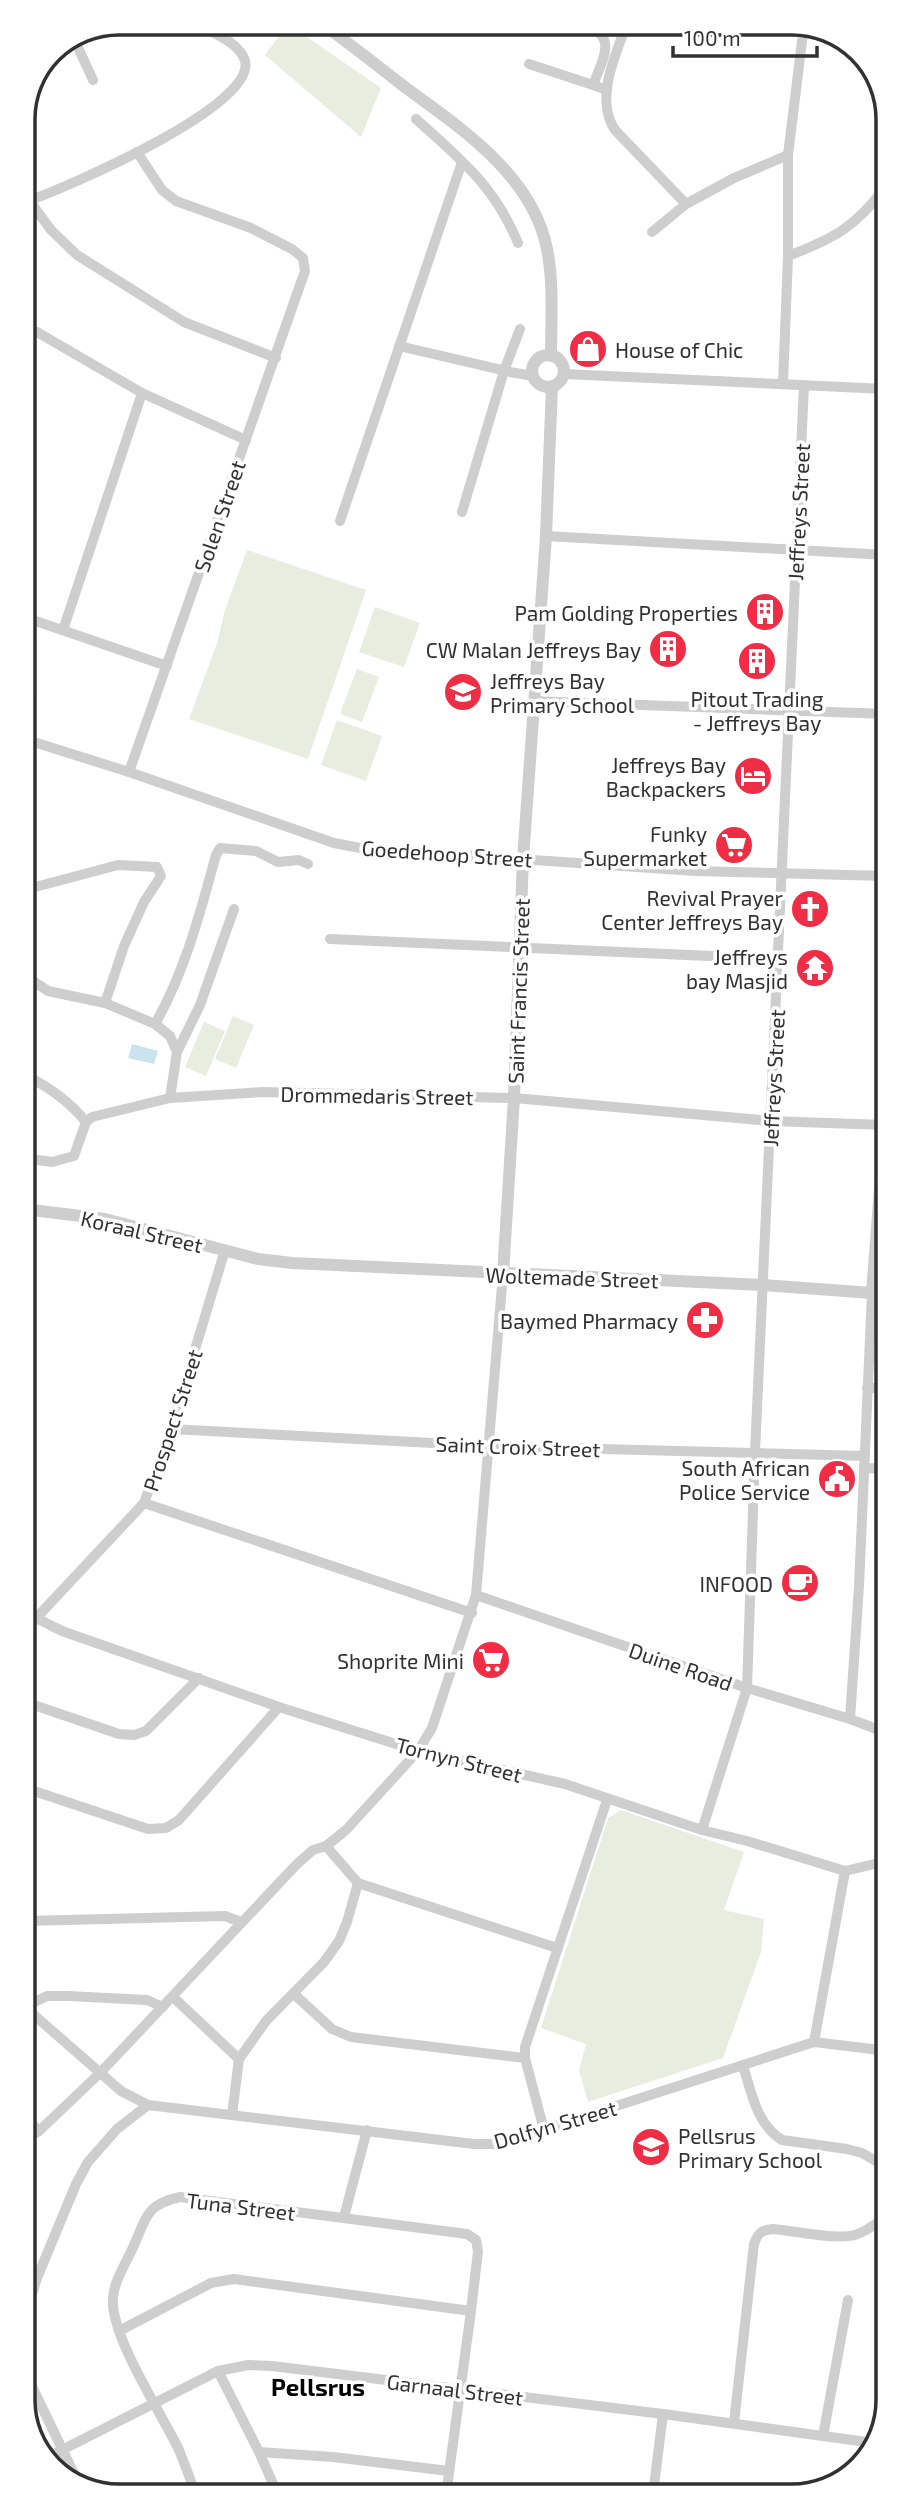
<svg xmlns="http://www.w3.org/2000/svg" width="911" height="2519" font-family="'Exo 2',sans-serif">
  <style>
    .green { fill: #e8eedf }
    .water { fill: #cbe2ef }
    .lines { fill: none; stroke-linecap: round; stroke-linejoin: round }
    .minor { stroke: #cecece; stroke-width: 10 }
    .tertiary { stroke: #cecece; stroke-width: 12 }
    .labels { text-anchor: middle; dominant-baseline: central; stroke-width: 7; stroke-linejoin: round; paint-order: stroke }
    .poi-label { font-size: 21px; fill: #313131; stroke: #fff; text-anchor: end }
    .street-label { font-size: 21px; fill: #313131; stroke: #fff }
    .quarter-label { font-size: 24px; font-weight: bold; fill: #000; stroke: #fff }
    .rim { fill: none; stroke: #313131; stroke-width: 3.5 }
  </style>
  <rect width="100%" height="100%" fill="#fff"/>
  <!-- green -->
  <g class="green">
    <path d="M 288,24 L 381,88 L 361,137 L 265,55 Z"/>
    <path d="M 247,550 L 366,590 L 308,759 L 189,719 L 217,643 L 225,610 Z"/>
    <path d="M 375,607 L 420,623 L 404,667 L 359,652 Z"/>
    <path d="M 357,669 L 379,677 L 362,722 L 340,714 Z"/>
    <path d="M 337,720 L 382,736 L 366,781 L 321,765 Z"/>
    <path d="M 233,1016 L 254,1025 L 236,1068 L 215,1059 Z"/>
    <path d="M 204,1022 L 225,1031 L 206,1076 L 185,1067 Z"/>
    <path d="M 621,1810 L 744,1852 L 724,1910 L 764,1919 L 761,1952 L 723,2058 L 588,2102 L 579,2070 L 586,2044 L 541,2028 L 608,1818 Z"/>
  </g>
  <!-- water -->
  <path class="water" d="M 132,1044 L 158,1051 L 154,1064 L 128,1058 Z"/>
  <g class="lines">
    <!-- minor -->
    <g class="minor">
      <path d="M 583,23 C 619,37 603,58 593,85 L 607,90"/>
      <path d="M 627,23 C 616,55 594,98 615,130 L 686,204"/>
      <path d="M 75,41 L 93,80"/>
      <path d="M 529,64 L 593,85"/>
      <path d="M 416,119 C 461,160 494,185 518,243"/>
      <path d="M 23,192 L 51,230 L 77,255 L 184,322 L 276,358"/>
      <path d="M 28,201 C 65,188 257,106 245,61 C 240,42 210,32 195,23"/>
      <path d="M 652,232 L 686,204 L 734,178 L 788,155"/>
      <path d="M 788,256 C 833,239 856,227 885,187"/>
      <path d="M 23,332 L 37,332 L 142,393 L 246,440"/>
      <path d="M 399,346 L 510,372 L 533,376"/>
      <path d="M 564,374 L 885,389"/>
      <path d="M 783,384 L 788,256 L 788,155 L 804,25"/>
      <path d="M 462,512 L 504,371 L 520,329"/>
      <path d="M 340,521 L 462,162"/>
      <path d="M 546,536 L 886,555"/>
      <path d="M 24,617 L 167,666"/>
      <path d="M 63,630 L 142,393"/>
      <path d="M 533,701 L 886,714"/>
      <path d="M 24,739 L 129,772 L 334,843 L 360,848 L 695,871 L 886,876"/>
      <path d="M 129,772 L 305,271 L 303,258 L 292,249 L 251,228 L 176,201 L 162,190 L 137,152"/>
      <path d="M 24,890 L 118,865 L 157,867 L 161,876 L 144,902 L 124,946 L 105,1003"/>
      <path d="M 330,939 L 778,959"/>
      <path d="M 24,975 L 48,991 L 105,1003 L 155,1024 L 170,1036 L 177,1052"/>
      <path d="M 155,1024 C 185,972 200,913 216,855 L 220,848 L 256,851 L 278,862 L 299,860 L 308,864"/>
      <path d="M 24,1080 L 29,1077 C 52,1089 70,1102 86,1122"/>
      <path d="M 170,1098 L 177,1052 L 200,1005 L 234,909"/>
      <path d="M 24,1158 L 52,1162 L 74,1156 L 86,1122 L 92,1117 L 170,1098 L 263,1092 L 514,1098 L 771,1121 L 885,1125"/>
      <path d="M 867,1388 L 887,1388"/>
      <path d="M 171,1429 L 489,1446 L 865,1456"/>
      <path d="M 864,1468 L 887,1469"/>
      <path d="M 144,1503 L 472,1613"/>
      <path d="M 476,1595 L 747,1688 L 850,1719 L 887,1733"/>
      <path d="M 36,1618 L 62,1631 L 279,1707 L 418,1751 L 565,1784 L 702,1830 L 747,1841 L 845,1871 L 887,1861"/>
      <path d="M 25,1630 L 144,1503 L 171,1429 L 225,1250"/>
      <path d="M 25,1702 L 119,1734 L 134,1735 L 146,1731 L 199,1678"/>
      <path d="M 850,1719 L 859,1586 L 872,1293 L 887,1293"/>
      <path d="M 25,1788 L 148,1829 L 166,1828 L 179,1820 L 279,1707"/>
      <path d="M 702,1830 L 747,1688 L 755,1452 L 804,385"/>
      <path d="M 326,1846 L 358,1883 L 557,1948"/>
      <path d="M 25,1921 L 225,1916 L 241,1922"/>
      <path d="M 294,1994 L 332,2029 L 351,2037 L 525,2058"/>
      <path d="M 173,1997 L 239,2059"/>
      <path d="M 26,2006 L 47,1996 L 68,1996 L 147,2000 L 163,2007"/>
      <path d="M 26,2008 L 121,2091 L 148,2105 L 474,2144 L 494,2144 L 514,2139 L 814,2042 L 888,2051"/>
      <path d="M 814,2042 L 845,1871"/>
      <path d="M 743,2066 C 752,2094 756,2123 782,2140 L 847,2149 L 862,2153 L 888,2168"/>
      <path d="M 232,2115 L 239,2059 L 266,2021 L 324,1962 L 339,1941 L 347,1922 L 358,1883"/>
      <path d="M 26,2118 L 39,2131"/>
      <path d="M 544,2130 L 525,2058 L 525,2047 L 607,1800"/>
      <path d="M 26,2139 L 39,2131 L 100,2073 L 297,1864 L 313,1850 L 326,1846 L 346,1830 L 418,1751 L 432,1728 L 476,1595 L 503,1274"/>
      <path d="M 344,2217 L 367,2130"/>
      <path d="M 26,2314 L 37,2278 L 76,2184 L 88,2162 L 117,2129 L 148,2105"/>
      <path d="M 119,2331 L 211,2283 L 234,2279 L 471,2311"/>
      <path d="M 218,2371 L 259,2452 L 278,2495"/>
      <path d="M 26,2374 L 78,2482"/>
      <path d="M 734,2423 L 754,2244 C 758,2233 761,2230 773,2229 C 796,2231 834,2240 855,2235 C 868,2231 878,2222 888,2215"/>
      <path d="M 823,2436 L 848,2300"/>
      <path d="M 259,2452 L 333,2457 L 449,2471"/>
      <path d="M 46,2458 L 218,2371 L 248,2365 L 272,2366 L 663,2414 L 874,2443"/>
      <path d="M 653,2494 L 663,2414"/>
      <path d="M 196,2496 C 191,2481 185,2465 179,2450 C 162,2414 110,2336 113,2298 C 114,2280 128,2260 135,2243 C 147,2215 148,2204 180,2197 L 467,2234 L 476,2240 L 478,2251 L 471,2311 L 446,2495"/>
    </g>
    <!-- tertiary -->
    <g class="tertiary">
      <path d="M 321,23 C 350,44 378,66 406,88 C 462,129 533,176 547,249 C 554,284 551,321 551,356"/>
      <circle cx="548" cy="371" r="16"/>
      <path d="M 24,1209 L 105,1219 L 258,1259 L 292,1263 L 763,1285 L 872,1293 L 886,1110"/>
      <path d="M 503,1274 L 514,1098 L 523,859 L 546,536 L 552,386"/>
    </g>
  </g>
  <!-- icons -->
  <defs>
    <symbol id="shop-disc" viewBox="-11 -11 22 22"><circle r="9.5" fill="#ef2d44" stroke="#fff"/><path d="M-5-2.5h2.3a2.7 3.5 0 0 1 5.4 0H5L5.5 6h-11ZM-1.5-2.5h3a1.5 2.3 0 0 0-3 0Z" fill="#fff"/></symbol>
    <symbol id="building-disc" viewBox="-11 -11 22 22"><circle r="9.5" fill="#ef2d44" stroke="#fff"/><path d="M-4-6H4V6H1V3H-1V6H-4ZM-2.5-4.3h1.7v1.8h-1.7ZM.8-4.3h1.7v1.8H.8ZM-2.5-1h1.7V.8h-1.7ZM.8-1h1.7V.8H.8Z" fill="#fff"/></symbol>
    <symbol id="school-disc" viewBox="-11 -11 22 22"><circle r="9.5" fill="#ef2d44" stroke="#fff"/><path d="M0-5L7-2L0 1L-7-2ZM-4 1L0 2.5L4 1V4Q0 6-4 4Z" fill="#fff"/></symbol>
    <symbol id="hotel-disc" viewBox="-11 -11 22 22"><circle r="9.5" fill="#ef2d44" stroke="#fff"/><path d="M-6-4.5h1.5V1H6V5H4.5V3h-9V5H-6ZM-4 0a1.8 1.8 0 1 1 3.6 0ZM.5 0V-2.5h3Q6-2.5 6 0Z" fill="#fff"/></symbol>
    <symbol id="supermarket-disc" viewBox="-11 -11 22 22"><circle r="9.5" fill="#ef2d44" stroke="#fff"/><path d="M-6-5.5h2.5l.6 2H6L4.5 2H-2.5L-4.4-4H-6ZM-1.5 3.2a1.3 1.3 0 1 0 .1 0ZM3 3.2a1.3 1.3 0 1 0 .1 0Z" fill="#fff"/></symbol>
    <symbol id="church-disc" viewBox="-11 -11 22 22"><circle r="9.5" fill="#ef2d44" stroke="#fff"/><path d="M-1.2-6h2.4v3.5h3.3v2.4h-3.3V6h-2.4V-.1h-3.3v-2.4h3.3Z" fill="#fff"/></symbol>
    <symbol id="temple-disc" viewBox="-11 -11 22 22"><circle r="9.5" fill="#ef2d44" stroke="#fff"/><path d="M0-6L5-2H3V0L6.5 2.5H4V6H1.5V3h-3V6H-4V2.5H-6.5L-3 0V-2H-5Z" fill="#fff"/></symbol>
    <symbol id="pharmacy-disc" viewBox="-11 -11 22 22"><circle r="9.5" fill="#ef2d44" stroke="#fff"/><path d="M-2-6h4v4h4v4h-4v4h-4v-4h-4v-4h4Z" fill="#fff"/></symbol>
    <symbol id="civic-disc" viewBox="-11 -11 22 22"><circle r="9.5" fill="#ef2d44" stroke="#fff"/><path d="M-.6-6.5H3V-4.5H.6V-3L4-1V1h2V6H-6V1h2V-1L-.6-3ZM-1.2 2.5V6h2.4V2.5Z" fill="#fff"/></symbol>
    <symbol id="cafe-disc" viewBox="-11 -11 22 22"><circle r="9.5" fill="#ef2d44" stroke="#fff"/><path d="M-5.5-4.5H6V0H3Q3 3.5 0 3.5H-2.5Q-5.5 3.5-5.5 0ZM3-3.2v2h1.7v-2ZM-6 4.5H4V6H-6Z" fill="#fff"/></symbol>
  </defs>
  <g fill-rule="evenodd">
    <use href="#shop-disc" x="566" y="327" width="44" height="44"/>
    <use href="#building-disc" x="743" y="590" width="44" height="44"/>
    <use href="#building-disc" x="646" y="627" width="44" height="44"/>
    <use href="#building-disc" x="735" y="639" width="44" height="44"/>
    <use href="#school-disc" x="441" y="670" width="44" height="44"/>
    <use href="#hotel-disc" x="731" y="754" width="44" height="44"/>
    <use href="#supermarket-disc" x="712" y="823" width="44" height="44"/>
    <use href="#church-disc" x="788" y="887" width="44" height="44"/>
    <use href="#temple-disc" x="793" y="946" width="44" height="44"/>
    <use href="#pharmacy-disc" x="683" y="1298" width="44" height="44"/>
    <use href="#civic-disc" x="815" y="1457" width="44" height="44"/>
    <use href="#cafe-disc" x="778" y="1561" width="44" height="44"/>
    <use href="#supermarket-disc" x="469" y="1638" width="44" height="44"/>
    <use href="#school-disc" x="629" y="2125" width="44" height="44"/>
  </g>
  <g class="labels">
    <!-- poi labels -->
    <g class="poi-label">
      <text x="615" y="349" text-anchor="start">House of Chic</text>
      <text x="738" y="612">Pam Golding Properties</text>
      <text x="641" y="649">CW Malan Jeffreys Bay</text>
      <text x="490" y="680" text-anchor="start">Jeffreys Bay<tspan x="490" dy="24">Primary School</tspan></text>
      <text x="757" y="698" text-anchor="middle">Pitout Trading<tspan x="757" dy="24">- Jeffreys Bay</tspan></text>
      <text x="726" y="764">Jeffreys Bay<tspan x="726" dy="24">Backpackers</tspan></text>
      <text x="707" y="833">Funky<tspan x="707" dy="24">Supermarket</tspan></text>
      <text x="783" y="897">Revival Prayer<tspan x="783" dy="24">Center Jeffreys Bay</tspan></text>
      <text x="788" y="956">Jeffreys<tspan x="788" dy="24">bay Masjid</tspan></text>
      <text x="678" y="1320">Baymed Pharmacy</text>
      <text x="810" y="1467">South African<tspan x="810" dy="24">Police Service</tspan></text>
      <text x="773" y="1583">INFOOD</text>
      <text x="464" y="1660">Shoprite Mini</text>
      <text x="678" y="2135" text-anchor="start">Pellsrus<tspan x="678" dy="24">Primary School</tspan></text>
    </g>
    <!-- street labels -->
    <g class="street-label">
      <text transform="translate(798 512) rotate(-87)">Jeffreys Street</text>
      <text transform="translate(219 516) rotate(-71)">Solen Street</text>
      <text transform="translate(447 853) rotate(4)">Goedehoop Street</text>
      <text transform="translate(518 991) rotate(-88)">Saint Francis Street</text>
      <text transform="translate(773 1078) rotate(-87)">Jeffreys Street</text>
      <text transform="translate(377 1095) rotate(1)">Drommedaris Street</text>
      <text transform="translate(142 1231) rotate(13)">Koraal Street</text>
      <text transform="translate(572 1277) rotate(2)">Woltemade Street</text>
      <text transform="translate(172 1420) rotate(-72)">Prospect Street</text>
      <text transform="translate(518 1446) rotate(2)">Saint Croix Street</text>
      <text transform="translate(681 1666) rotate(19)">Duine Road</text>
      <text transform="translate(459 1759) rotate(14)">Tornyn Street</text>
      <text transform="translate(555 2124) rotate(-16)">Dolfyn Street</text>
      <text transform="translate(241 2206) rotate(7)">Tuna Street</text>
      <text transform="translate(455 2389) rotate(7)">Garnaal Street</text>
    </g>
    <!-- quarter labels -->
    <g class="quarter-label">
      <text x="318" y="2386">Pellsrus</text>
    </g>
  </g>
  <!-- crop -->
  <path d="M0 0H911V2519H0ZM119 35H792A84 84 0 0 1 876 119V2400A84 84 0 0 1 792 2484H119A84 84 0 0 1 35 2400V119A84 84 0 0 1 119 35Z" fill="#fff" fill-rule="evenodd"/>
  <path class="rim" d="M119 35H792A84 84 0 0 1 876 119V2400A84 84 0 0 1 792 2484H119A84 84 0 0 1 35 2400V119A84 84 0 0 1 119 35Z"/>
  <!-- scale -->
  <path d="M673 46v10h144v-10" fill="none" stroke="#313131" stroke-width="3.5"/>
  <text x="684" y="46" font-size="21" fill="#313131" stroke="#ffffff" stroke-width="5" paint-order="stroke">100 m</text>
</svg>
